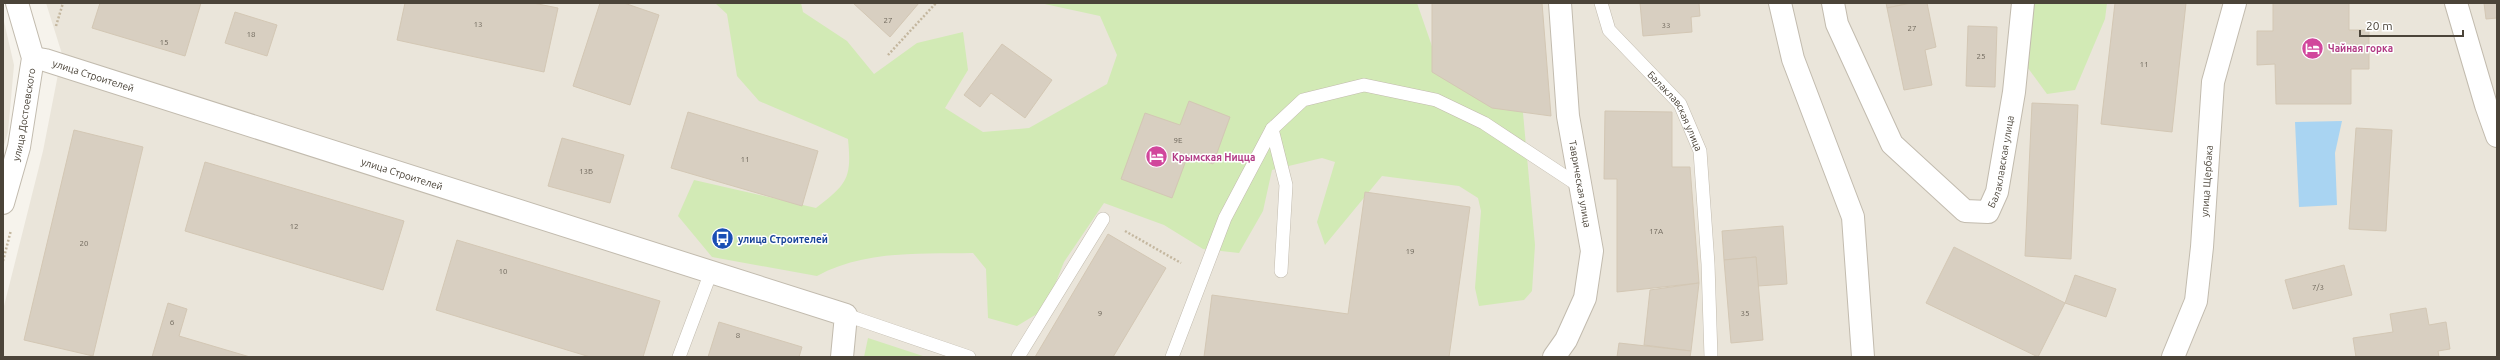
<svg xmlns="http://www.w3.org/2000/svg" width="2500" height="360" font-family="Ubuntu,sans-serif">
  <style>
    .residential { fill: #eae5da }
    .green { fill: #d2eab5 }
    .water { fill: #a9d4f2 }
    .building { fill: #d8cfc1; stroke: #d3c7b4 }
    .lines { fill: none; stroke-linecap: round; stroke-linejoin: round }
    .service-casing { stroke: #c2bbae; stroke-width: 14 }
    .minor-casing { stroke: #c2bbae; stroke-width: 24 }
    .path { stroke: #c4b79f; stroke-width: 2.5; stroke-dasharray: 2 2; stroke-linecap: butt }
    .service { stroke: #fff; stroke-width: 13 }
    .minor { stroke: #fff; stroke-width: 22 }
    .labels { text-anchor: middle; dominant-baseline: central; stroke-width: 3; stroke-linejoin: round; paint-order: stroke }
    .number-label { font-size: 8px; fill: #6e675b }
    .hotel-label { font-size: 10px; font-weight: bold; fill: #b23c85; stroke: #fff; text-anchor: start }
    .street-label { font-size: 10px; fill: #4b4439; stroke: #fff }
    .transit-label { font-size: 10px; font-weight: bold; fill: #164399; stroke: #fff; text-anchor: start }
  </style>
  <rect width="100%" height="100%" fill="#f6f3ec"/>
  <!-- residential -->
  <g class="residential">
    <path d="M 46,3 L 2497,3 L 2497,357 L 3,357 L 3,310 L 43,151 L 62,54 Z"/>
    <path d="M 3,17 L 14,65 L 8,132 L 3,149 Z"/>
  </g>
  <!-- green -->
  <g class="green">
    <path d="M 715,3 L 801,3 L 803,12 L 847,41 L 874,74 L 917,43 L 963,32 L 968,70 L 945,108 L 983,132 L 1029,128 L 1107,84 L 1117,55 L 1100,16 L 1040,3 L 1417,3 L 1434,52 L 1522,102 L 1535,245 L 1532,291 L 1524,300 L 1479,306 L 1475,288 L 1481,211 L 1478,198 L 1459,186 L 1382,176 L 1325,245 L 1317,222 L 1335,162 L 1322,158 L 1272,170 L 1263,211 L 1239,253 L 1203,249 L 1164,225 L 1104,203 L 1064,262 L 1045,309 L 1017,326 L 988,318 L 986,269 L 973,253 C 921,254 864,250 817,276 L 712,257 L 678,216 L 694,180 L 816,208 C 847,184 852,179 848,139 L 759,101 L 737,76 L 727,14 Z"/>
    <path d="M 2028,3 L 2107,3 L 2105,19 L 2075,90 L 2047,94 L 2022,60 Z"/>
    <path d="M 868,338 L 926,357 L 864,357 Z"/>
  </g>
  <!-- water -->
  <path class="water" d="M 2342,121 L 2335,153 L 2337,205 L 2299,207 L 2295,122 Z"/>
  <!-- building -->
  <g class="building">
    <path d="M 100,3 L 201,3 L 185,56 L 92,28 Z"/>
    <path d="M 405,3 L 533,3 L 558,8 L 544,72 L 397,40 Z"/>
    <path d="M 600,3 L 624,3 L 659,15 L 630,105 L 573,86 Z"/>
    <path d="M 853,3 L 919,3 L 890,37 Z"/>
    <path d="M 1432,3 L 1542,3 L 1551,116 L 1492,108 L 1432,72 Z"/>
    <path d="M 1640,3 L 1699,3 L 1700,16 L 1691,17 L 1692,32 L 1643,36 Z"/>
    <path d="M 1886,3 L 1911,3 L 1887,8 Z"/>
    <path d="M 1911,3 L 1927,3 L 1936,47 L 1925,50 L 1932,85 L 1904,90 L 1887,8 Z"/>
    <path d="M 2115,3 L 2186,3 L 2172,132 L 2101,124 Z"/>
    <path d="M 2273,3 L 2349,3 L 2349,30 L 2369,30 L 2369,69 L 2351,69 L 2351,104 L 2276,104 L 2275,64 L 2257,65 L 2257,31 L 2273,31 Z"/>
    <path d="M 2484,3 L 2497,3 L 2497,18 L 2486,19 Z"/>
    <path d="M 235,12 L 277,25 L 267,56 L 225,43 Z"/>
    <path d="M 1968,26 L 1997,27 L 1995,87 L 1966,86 Z"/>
    <path d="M 1002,44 L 1052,80 L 1025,118 L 991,93 L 980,107 L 964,95 Z"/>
    <path d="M 1189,101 L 1230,117 L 1213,164 L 1188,155 L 1172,198 L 1121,179 L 1145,113 L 1180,125 Z"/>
    <path d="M 2032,103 L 2078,105 L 2071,259 L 2025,256 Z"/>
    <path d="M 1605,111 L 1672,112 L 1672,167 L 1690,167 L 1699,283 L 1617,292 L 1617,179 L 1604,179 Z"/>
    <path d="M 688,112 L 818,151 L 802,206 L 671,168 Z"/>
    <path d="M 2356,128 L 2392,130 L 2386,231 L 2349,229 Z"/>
    <path d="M 74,130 L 143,147 L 93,356 L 24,340 Z"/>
    <path d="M 562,138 L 624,155 L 610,203 L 548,186 Z"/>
    <path d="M 205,162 L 404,221 L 383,290 L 185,231 Z"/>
    <path d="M 1365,192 L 1470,207 L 1449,357 L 1204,357 L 1212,295 L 1348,314 Z"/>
    <path d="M 1783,226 L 1787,284 L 1758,286 L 1756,257 L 1724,260 L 1722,231 Z"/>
    <path d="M 1108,234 L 1166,268 L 1113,357 L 1035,357 Z"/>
    <path d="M 457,240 L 660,301 L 643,357 L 590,357 L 436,310 Z"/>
    <path d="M 1954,247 L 2065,303 L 2038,357 L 1926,303 Z"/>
    <path d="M 1756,257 L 1763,340 L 1731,343 L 1724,260 Z"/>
    <path d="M 2344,265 L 2352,295 L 2293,309 L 2285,280 Z"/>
    <path d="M 2075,275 L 2116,289 L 2106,317 L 2065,303 Z"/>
    <path d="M 1699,283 L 1691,351 L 1644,345 L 1650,290 Z"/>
    <path d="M 168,303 L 187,309 L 179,336 L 250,357 L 152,357 Z"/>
    <path d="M 2426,308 L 2429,325 L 2446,322 L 2450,349 L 2438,351 L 2439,357 L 2356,357 L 2353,338 L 2393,332 L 2390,314 Z"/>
    <path d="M 719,322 L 802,347 L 799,357 L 708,357 Z"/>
    <path d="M 1619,343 L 1691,351 L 1690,357 L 1617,357 Z"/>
  </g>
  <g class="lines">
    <defs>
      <g id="service">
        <path id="s1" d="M 1601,3 L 1609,30 L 1680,104 L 1700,151 L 1708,264 L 1711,357"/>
        <path d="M 1281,271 L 1286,185 L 1272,129 L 1303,100 L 1364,85 L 1436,100 L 1484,123 L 1581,187"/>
        <path d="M 846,315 L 969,357"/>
        <path d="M 679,357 L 711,272"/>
        <path d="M 1018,357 L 1103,219"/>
        <path d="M 1172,357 L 1225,218 L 1272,129"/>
      </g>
      <g id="minor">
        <path d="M 1780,3 L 1793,59 L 1853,217 L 1863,357"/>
        <path id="s2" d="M 1833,3 L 1837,24 L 1892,144 L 1965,211 L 1988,212 L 1997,192 L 2014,92 L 2023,3"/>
        <path d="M 2456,3 L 2486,105 L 2497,136"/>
        <path id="s3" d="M 33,58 L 45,60 L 846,315 L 842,357"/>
        <path id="s4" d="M 3,203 L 19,147 L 33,58 L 17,3"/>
        <path d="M 1554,357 L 1566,340 L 1585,298 L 1592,251 L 1568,116 L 1560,3"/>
        <path id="s5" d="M 2173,357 L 2196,301 L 2202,247 L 2213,82 L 2235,3"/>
      </g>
    </defs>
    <!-- service casing -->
    <use href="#service" class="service-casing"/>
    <!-- minor casing -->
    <use href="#minor" class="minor-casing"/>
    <!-- path -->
    <g class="path">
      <path d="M 56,26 L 63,3"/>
      <path d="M 888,55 L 936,3"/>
      <path d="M 1125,231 L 1181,263"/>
      <path d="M 3,261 L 11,230"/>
    </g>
    <!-- service -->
    <use href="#service" class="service"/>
    <!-- minor -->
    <use href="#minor" class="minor"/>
  </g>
  <!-- icons -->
  <defs>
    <symbol id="hotel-disc" viewBox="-11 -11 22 22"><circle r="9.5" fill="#d1479c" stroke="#fff"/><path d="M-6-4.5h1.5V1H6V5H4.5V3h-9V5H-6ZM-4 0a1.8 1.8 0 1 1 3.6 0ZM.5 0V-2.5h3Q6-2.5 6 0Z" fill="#fff"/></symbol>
    <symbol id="bus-disc" viewBox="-11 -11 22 22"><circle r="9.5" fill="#1a4fb4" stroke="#fff"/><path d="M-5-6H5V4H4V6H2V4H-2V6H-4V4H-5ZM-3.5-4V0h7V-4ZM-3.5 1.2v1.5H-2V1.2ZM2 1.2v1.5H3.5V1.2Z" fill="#fff"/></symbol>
  </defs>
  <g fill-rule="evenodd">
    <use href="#hotel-disc" x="2300" y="36" width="25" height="25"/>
    <use href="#hotel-disc" x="1144" y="144" width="25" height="25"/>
    <use href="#bus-disc" x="710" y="226" width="25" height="25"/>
  </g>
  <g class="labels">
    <!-- number labels -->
    <g class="number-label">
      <text x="888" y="20">27</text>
      <text x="478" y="24">13</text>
      <text x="1666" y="25">33</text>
      <text x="1912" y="28">27</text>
      <text x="251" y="34">18</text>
      <text x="164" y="42">15</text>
      <text x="1981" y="56">25</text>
      <text x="2144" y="64">11</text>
      <text x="1178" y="140">9Е</text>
      <text x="745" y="159">11</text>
      <text x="586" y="171">13Б</text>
      <text x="294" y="226">12</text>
      <text x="1656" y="231">17А</text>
      <text x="84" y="243">20</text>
      <text x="1410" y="251">19</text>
      <text x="503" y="271">10</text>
      <text x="2318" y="287">7/3</text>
      <text x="1100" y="313">9</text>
      <text x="1745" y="313">35</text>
      <text x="172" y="322">6</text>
      <text x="738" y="335">8</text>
    </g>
    <!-- hotel labels -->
    <g class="hotel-label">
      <text x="2328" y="48">Чайная горка</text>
      <text x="1172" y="157">Крымская Ницца</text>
    </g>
    <!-- street labels -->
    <g class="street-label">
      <text stroke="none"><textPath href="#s3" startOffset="63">улица Строителей</textPath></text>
      <text stroke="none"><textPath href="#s1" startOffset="134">Балаклавская улица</textPath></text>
      <text stroke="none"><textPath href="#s4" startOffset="91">улица Достоевского</textPath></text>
      <text stroke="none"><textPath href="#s2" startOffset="328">Балаклавская улица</textPath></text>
      <text stroke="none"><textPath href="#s3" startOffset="387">улица Строителей</textPath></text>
      <text stroke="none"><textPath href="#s5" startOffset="181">улица Щербака</textPath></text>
      <text transform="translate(1580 184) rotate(80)">Таврическая улица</text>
    </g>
    <!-- transit labels -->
    <g class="transit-label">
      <text x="738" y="239">улица Строителей</text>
    </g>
  </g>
  <!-- border -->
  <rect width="2500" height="360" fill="none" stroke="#4b4439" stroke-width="8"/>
  <!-- scale -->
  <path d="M2360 30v6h103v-6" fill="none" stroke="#4b4439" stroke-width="2"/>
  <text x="2366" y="30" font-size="12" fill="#4b4439" stroke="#ffffff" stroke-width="3" paint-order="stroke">20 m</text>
</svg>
